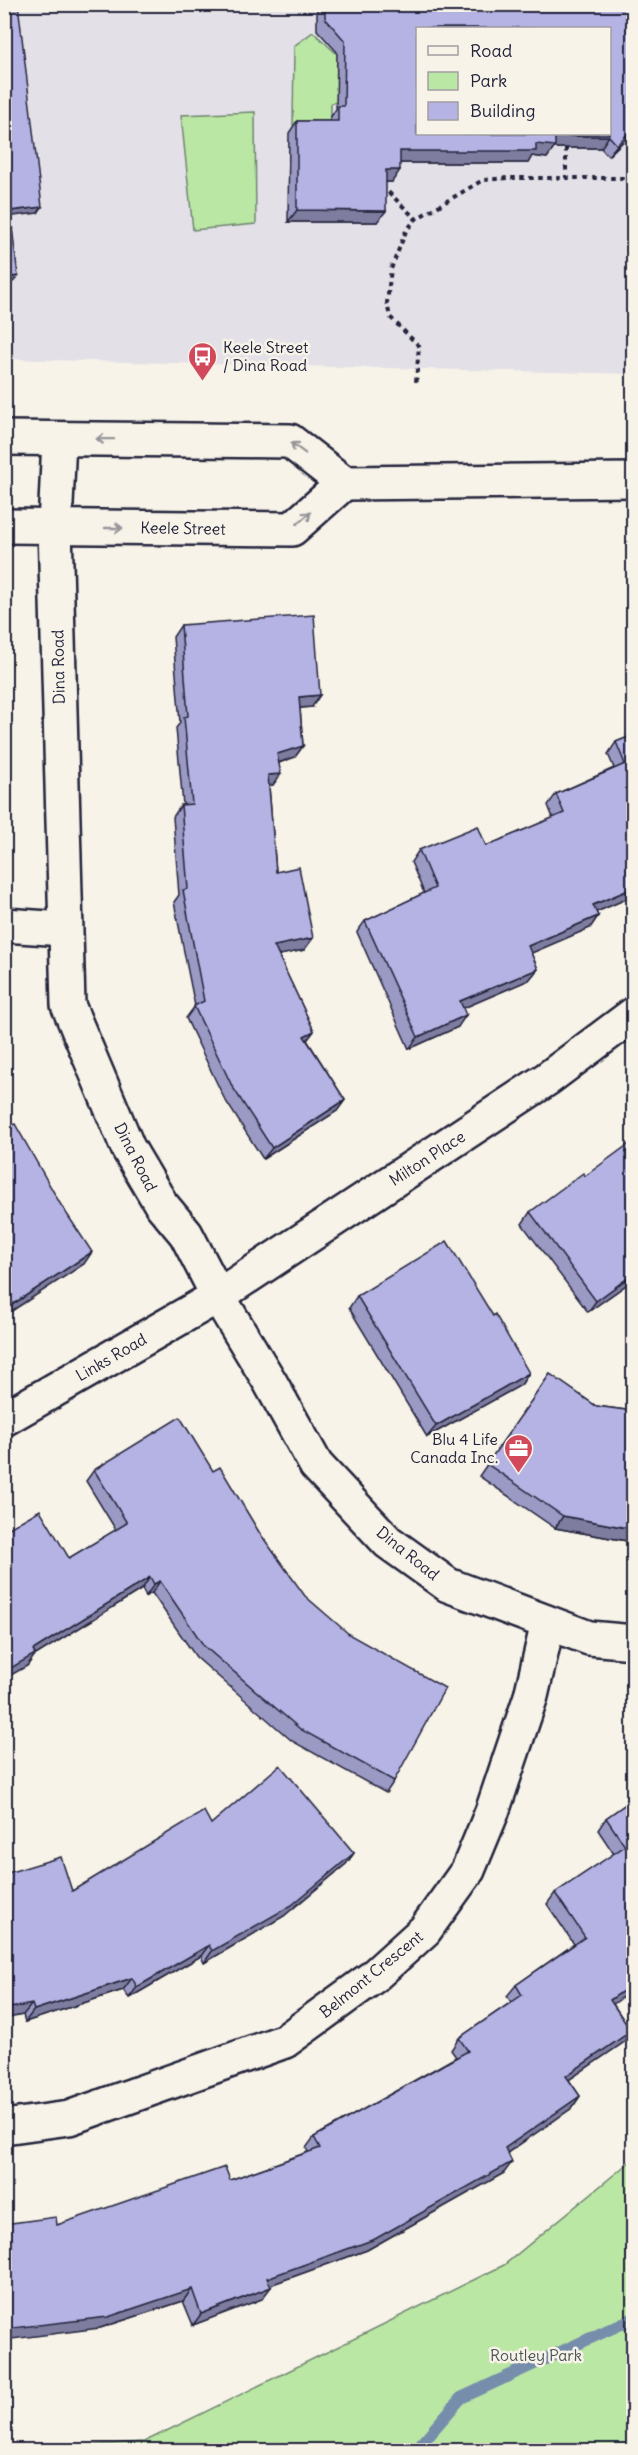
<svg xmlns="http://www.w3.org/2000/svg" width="638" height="2455" font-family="Delius,sans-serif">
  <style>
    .built { fill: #e3e0e7; fill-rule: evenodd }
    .green { fill: #bbe7a4; stroke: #6e8470; stroke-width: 1.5 }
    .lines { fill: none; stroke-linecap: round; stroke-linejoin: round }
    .stream { stroke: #778dac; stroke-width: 12 }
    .minor-casing { stroke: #22223b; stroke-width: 38 }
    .secondary-casing { stroke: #22223b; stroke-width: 38 }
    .path { stroke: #22223b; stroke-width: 4; stroke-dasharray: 4.5 4.5; stroke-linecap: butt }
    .minor { stroke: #f7f3e8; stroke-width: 33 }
    .secondary { stroke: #f7f3e8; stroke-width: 33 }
    .wall { fill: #9b9ac4; stroke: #22223b; stroke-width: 1.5 }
    .shaded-wall { fill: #7e7da0; stroke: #22223b; stroke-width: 1.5 }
    .building { fill: #b4b3e4; stroke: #22223b; stroke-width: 1.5; fill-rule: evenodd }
    .oneway { stroke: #97959a }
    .labels { text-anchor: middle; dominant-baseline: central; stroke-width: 5; stroke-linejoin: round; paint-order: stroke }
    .poi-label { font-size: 16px; fill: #22223b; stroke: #f7f3e8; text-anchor: start }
    .street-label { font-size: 16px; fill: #22223b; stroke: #f7f3e8 }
    .park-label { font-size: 16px; fill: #485355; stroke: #f7f3e8 }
  </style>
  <rect width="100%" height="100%" fill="#f7f3e8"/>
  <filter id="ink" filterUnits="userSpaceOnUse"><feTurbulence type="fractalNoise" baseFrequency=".0167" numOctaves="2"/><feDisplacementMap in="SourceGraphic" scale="12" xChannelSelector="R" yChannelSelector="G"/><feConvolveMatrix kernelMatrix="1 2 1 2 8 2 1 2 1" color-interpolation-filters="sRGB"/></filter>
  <g filter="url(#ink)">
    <!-- built -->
    <path class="built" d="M 5,5 L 633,5 L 633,374 L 5,359 ZM 418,28 L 610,28 L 610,134 L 418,134 Z"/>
    <!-- green -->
    <g class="green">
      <path d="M 313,32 L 350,66 L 350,101 L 331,103 L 331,126 L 293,125 L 294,46 Z"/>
      <path d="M 255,112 L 256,224 L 193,230 L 181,115 Z"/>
      <path d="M 633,2159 L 633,2450 L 5,2450 L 144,2442 L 504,2265 Z"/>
    </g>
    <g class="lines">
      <!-- stream -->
      <path class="stream" d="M 419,2450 L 420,2445 L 461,2398 L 634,2318"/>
      <defs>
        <g id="minor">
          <path d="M 59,439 L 55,527 L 68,1005 L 128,1148 L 161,1204 L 186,1234 L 218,1296 L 270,1382 L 316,1465 L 388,1542 L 448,1585 L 589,1638 L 634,1642"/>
          <path d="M 4,925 L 64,929"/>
          <path d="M 4,1419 L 218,1296 L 547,1079 L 634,1014"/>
          <path d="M 4,2127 L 69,2118 L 285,2041 L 373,1977 L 425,1930 L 468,1870 L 492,1812 L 531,1696 L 548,1623"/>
        </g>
        <g id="secondary">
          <path d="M 4,438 L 290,441 L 344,483 L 634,480"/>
          <path d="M 4,526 L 292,529 L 344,483"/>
        </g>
      </defs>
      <!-- minor casing -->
      <use href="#minor" class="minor-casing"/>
      <!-- secondary casing -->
      <use href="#secondary" class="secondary-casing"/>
      <!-- path -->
      <g class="path">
        <path d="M 566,148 L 566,178"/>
        <path d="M 382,186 L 416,219"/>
        <path d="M 416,382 L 419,346 L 390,317 L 387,303 L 391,269 L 406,231 L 416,219 L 483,180 L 507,178 L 634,178"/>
      </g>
      <!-- minor -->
      <use href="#minor" class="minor"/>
      <!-- secondary -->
      <use href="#secondary" class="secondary"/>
    </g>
    <!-- wall -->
    <g class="wall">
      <path d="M 317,4 L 633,4 L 633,132 L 608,156 L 601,148 L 554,148 L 547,158 L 532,156 L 528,163 L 400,163 L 392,182 L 386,182 L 377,222 L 288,222 L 289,133 L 297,121 L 330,121 L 330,118 L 336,109 L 337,52 L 317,30 Z"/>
      <path d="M 181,625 L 312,707 L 300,708 L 303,746 L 295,757 L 279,763 L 273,785 L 269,786 L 276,872 L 313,938 L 304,950 L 278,955 L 314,1031 L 307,1040 L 345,1100 L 337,1111 L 263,1159 L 224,1098 L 186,1018 L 195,1006 L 174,902 L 179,895 L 173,817 L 181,805 L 183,805 L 176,728 L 180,723 L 173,637 Z"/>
      <path d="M 633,735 L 633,896 L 596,912 L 598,916 L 590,928 L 531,953 L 538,969 L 529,980 L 463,1008 L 458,1027 L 409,1049 L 357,932 L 365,921 L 424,893 L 411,862 L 419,850 L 486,846 L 553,818 L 548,805 L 556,794 L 614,768 L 608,754 L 616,742 Z"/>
      <path d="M 530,1212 L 633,1280 L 588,1312 L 522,1224 Z"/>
      <path d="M 357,1296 L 529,1373 L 521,1385 L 427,1437 L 349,1308 Z"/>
      <path d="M 550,1374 L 596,1406 L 633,1411 L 633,1542 L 555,1528 L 479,1476 Z"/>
      <path d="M 94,1470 L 394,1781 L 386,1793 L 292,1741 L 196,1657 L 152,1593 L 146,1596 L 142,1589 L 34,1656 L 27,1666 L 69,1558 L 116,1530 L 86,1481 Z"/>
      <path d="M 633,1799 L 613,2004 L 631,2031 L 623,2043 L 569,2080 L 580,2096 L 572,2108 L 507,2153 L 504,2173 L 367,2250 L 270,2285 L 262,2299 L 193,2325 L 183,2301 L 100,2328 L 57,2225 L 230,2180 L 308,2152 L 306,2148 L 314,2137 L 456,2057 L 451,2050 L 459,2038 L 511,2002 L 507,1996 L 516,1985 L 574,1944 L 547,1904 L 555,1893 L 614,1854 L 598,1830 L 606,1818 Z"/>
      <path d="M 211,1824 L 354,1853 L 346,1864 L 284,1916 L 204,1963 L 201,1956 L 129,1998 L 123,1990 L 25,2022 L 23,2015 L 72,1891 Z"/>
    </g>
    <!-- shaded-wall -->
    <g class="shaded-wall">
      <path d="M 633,128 L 633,132 L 608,156 L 617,145 Z"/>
      <path d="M 555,136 L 609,136 L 601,148 L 554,148 L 547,158 L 532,156 L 528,163 L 392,163 L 400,151 L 536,144 Z"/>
      <path d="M 386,170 L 400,170 L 392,182 L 378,182 Z"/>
      <path d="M 42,207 L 38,213 L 5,217 L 10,211 Z"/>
      <path d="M 297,210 L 386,211 L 377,222 L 288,222 Z"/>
      <path d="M 18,276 L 13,282 L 4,283 L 4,278 Z"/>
      <path d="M 320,695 L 312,707 L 290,709 L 299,697 Z"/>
      <path d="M 303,746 L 295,757 L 269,766 L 277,754 Z"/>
      <path d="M 281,774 L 273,785 L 260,787 L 268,775 Z"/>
      <path d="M 633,888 L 633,896 L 585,917 L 593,905 Z"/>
      <path d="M 598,916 L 590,928 L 520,958 L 528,946 Z"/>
      <path d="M 313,938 L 304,950 L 266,958 L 274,946 Z"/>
      <path d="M 538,969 L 529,980 L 452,1013 L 460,1001 Z"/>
      <path d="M 466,1015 L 458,1027 L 409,1049 L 418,1037 Z"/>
      <path d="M 314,1031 L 305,1043 L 304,1036 Z"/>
      <path d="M 345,1100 L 337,1111 L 263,1159 L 272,1148 Z"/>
      <path d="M 92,1252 L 84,1264 L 4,1316 L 4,1310 Z"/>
      <path d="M 633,1274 L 633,1280 L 588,1312 L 596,1301 Z"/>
      <path d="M 529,1373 L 521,1385 L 427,1437 L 436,1426 Z"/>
      <path d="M 563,1516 L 633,1529 L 633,1542 L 555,1528 Z"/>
      <path d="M 150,1577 L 142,1589 L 34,1656 L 27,1666 L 4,1679 L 4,1672 L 33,1650 Z"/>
      <path d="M 160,1581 L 152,1593 L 146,1596 L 154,1584 Z"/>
      <path d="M 354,1853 L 346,1864 L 284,1916 L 204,1963 L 212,1951 Z"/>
      <path d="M 209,1945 L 201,1956 L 129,1998 L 137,1987 Z"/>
      <path d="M 132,1978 L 123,1990 L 25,2022 L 34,2010 Z"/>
      <path d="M 633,1984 L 633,1990 L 602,2012 L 610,2000 Z"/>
      <path d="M 32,2004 L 23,2015 L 4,2019 L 4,2009 Z"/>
      <path d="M 631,2031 L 623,2043 L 558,2087 L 566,2076 Z"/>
      <path d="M 580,2096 L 572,2108 L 497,2160 L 505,2148 Z"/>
      <path d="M 512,2162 L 504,2173 L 367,2250 L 259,2289 L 267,2278 Z"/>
      <path d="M 271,2287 L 262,2299 L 193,2325 L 201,2314 Z"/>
      <path d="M 192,2289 L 183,2301 L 100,2328 L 4,2340 L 4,2329 Z"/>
    </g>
    <!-- building -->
    <g class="building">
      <path d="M 4,4 L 18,4 L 42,207 L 10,211 L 18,276 L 4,278 Z"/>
      <path d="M 325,4 L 633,4 L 633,128 L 617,145 L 609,136 L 555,136 L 555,146 L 536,144 L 536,151 L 400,151 L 400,170 L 386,170 L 386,211 L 297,210 L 297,121 L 338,121 L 338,106 L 344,106 L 345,41 L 325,18 ZM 417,28 L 609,28 L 609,134 L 417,134 Z"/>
      <path d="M 314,615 L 320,695 L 299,697 L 303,746 L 277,754 L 281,774 L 268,775 L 276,872 L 299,867 L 313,938 L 274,946 L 314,1031 L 304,1036 L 345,1100 L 272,1148 L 232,1086 L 194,1006 L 204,1001 L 183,890 L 188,889 L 181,805 L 192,804 L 184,717 L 188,716 L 181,625 Z"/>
      <path d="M 633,735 L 633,888 L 593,905 L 598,916 L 528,946 L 538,969 L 460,1001 L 466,1015 L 418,1037 L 365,921 L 435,888 L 419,850 L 478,826 L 486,846 L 564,813 L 556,794 L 625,764 L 616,742 Z"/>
      <path d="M 4,1116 L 8,1127 L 15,1124 L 61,1205 L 92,1252 L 4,1310 Z"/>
      <path d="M 633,1141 L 633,1274 L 596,1301 L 530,1212 L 583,1173 L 585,1176 Z"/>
      <path d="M 447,1241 L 493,1316 L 495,1314 L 529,1373 L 436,1426 L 357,1296 Z"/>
      <path d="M 550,1374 L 596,1406 L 633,1411 L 633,1529 L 563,1516 L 487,1464 Z"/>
      <path d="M 180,1417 L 213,1471 L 220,1467 L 259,1532 L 305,1596 L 350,1635 L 445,1688 L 394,1781 L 300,1729 L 204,1646 L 160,1581 L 154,1584 L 150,1577 L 33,1650 L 35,1654 L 4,1672 L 4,1531 L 40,1510 L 69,1558 L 127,1523 L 94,1470 Z"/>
      <path d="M 280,1765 L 354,1853 L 292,1905 L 212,1951 L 209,1945 L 137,1987 L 132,1978 L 34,2010 L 32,2004 L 4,2009 L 4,1874 L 61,1857 L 72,1891 L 204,1811 L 211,1824 Z"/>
      <path d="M 633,1799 L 633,1984 L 610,2000 L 631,2031 L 566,2076 L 580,2096 L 505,2148 L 512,2162 L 375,2239 L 267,2278 L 271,2287 L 201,2314 L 192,2289 L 108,2317 L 4,2329 L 4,2224 L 56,2217 L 57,2225 L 225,2167 L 230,2180 L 320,2148 L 314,2137 L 468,2051 L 459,2038 L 522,1995 L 516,1985 L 585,1937 L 555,1893 L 625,1846 L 606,1818 Z"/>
    </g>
    <!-- one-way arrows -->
    <defs><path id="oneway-shaft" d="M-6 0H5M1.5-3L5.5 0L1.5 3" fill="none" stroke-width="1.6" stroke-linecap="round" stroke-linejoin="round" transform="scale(1.5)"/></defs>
    <g class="oneway">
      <use href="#oneway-shaft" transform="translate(105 439) rotate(-179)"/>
      <use href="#oneway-shaft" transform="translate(298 448) rotate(-143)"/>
      <use href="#oneway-shaft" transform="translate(304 518) rotate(-41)"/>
      <use href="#oneway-shaft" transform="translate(114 528)"/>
    </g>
  </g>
  <!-- icons -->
  <defs>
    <symbol id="bus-pin" viewBox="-11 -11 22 30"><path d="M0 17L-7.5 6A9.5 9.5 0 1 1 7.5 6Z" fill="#d1495b" stroke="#f7f3e8"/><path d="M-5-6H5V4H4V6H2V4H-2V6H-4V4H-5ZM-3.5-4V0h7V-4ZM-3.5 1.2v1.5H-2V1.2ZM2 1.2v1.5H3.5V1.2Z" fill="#fff"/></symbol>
    <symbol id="office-pin" viewBox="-11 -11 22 30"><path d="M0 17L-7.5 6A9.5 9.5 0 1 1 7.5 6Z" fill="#d1495b" stroke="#f7f3e8"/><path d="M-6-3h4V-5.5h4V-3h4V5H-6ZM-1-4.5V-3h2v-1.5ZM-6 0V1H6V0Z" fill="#fff"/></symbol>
  </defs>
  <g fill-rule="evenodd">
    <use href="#bus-pin" x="186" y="340" width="33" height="45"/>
    <use href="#office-pin" x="502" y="1432" width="33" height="45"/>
  </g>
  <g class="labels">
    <!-- poi labels -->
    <g class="poi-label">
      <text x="223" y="347">Keele Street<tspan x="223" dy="18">/ Dina Road</tspan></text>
      <text x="498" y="1439" text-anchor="end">Blu 4 Life<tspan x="498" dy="18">Canada Inc.</tspan></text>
    </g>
    <!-- street labels -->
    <g class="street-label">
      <text transform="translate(183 528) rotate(1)">Keele Street</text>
      <text transform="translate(58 667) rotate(-91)">Dina Road</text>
      <text transform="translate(136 1157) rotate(63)">Dina Road</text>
      <text transform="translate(427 1158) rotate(-33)">Milton Place</text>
      <text transform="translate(111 1357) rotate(-30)">Links Road</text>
      <text transform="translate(408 1553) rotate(39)">Dina Road</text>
      <text transform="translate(371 1974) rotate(-39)">Belmont Crescent</text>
    </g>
    <!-- park labels -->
    <g class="park-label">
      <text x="536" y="2355">Routley Park</text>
    </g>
  </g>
  <!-- margin -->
  <rect width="638" height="2455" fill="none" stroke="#f7f3e8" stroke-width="24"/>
  <rect x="12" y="12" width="614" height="2431" fill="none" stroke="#22223b" stroke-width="2" filter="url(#ink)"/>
  <!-- legend -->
  <rect x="416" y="27" width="195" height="108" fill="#f7f3e8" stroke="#a29fa3" stroke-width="1.5"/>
  <rect x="428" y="46" width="30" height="9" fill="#f7f3e8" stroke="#a29fa3" stroke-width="1.5"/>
  <text x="470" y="57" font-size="18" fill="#22223b">Road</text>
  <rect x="428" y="72" width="30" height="18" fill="#bbe7a4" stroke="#a29fa3" stroke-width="1.5"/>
  <text x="470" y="87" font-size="18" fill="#22223b">Park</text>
  <rect x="428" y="102" width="30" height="18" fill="#b4b3e4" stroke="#a29fa3" stroke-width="1.5"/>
  <text x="470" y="117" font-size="18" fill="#22223b">Building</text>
</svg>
